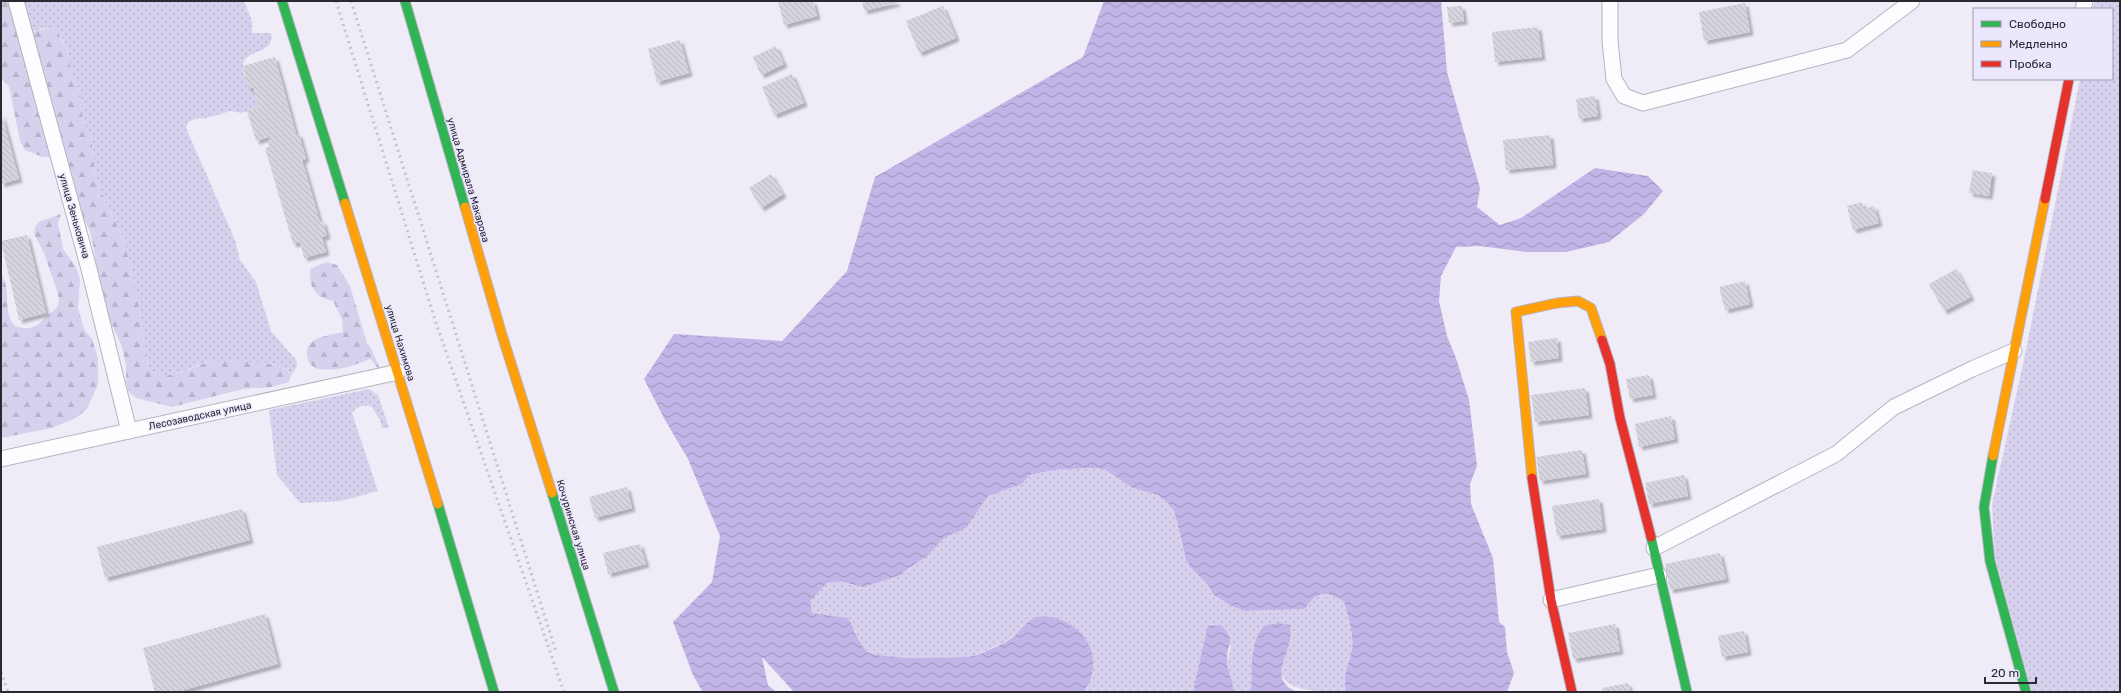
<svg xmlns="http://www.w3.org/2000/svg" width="2121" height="693" font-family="Rubik,sans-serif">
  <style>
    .grass { fill: url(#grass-dots) }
    .forest { fill: url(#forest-firs) }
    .water { fill: url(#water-waves) }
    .building { fill: url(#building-back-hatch); filter: url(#shadow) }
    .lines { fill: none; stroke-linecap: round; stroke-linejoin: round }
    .street-casing { stroke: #b6b4be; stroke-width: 17 }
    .fast-casing { stroke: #b6b4be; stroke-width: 11 }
    .slow-casing { stroke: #b6b4be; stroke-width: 11 }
    .jam-casing { stroke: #b6b4be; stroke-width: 11 }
    .street { stroke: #fdfcfe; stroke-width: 15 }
    .fast { stroke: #30b455; stroke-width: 9 }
    .slow { stroke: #ff9f0a; stroke-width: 9 }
    .jam { stroke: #e5322d; stroke-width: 9 }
    .rail { stroke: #c4c3c6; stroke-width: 3; stroke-dasharray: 2 4; stroke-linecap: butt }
    .labels { text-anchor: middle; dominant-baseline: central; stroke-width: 3; stroke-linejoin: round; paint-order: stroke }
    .street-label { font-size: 10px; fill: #2a2831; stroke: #ece7fd }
  </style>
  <defs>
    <pattern id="grass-dots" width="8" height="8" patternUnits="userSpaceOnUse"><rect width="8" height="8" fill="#d8d1ee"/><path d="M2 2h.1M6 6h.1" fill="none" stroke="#bab3cd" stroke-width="1.8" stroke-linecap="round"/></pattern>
    <pattern id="forest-firs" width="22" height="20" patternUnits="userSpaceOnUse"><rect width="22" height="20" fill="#d8d1ee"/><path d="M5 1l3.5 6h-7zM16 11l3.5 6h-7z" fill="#bab3cd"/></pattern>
    <pattern id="water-waves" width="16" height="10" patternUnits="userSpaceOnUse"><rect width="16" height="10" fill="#c2b4e6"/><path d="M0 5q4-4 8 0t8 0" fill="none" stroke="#9e92bb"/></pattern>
    <pattern id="building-back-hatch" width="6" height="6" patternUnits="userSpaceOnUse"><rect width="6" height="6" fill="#d6d4dd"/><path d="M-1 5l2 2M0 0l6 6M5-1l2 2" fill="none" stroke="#b8b6be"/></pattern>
    <filter id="shadow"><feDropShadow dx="3.5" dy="3.5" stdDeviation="1" flood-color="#0004"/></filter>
  </defs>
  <rect width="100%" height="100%" fill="#efecf8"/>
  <!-- grass -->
  <g class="grass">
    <path d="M 21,1 L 244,1 L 252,21 L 252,33 L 271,33 C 276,56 242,48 243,67 C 244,74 248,82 249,88 L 253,87 L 259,108 L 241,113 L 231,111 L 203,119 L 198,118 L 188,122 L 186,128 L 235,240 L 240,260 L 256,282 L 271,331 L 297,361 L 297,366 L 292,374 C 275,360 266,365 247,362 C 235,361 225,359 213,361 C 190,364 171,386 148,368 L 137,294 L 124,240 L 100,189 L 95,173 L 91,136 L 83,122 L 81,96 L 72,75 L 68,52 L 61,37 L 44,28 L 29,33 Z"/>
    <path d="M 2095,1 L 2120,1 L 2120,692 L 2032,692 L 1995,557 L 1992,504 L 2025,355 L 2080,79 L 2112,79 L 2112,9 L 2093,9 Z"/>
    <path d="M 369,389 L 378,395 L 389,428 L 382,428 L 380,420 L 371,406 C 363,405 357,406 352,413 L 378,491 L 341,501 L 300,503 L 277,475 L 269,410 Z"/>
    <path d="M 1092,468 L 1104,469 L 1133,488 L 1158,495 L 1167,502 L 1174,511 L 1182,546 L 1192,569 L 1208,585 L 1213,596 L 1246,611 L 1305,609 C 1316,591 1327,590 1344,602 C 1348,616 1354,634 1352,649 C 1349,665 1342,675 1346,692 C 1323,692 1274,693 1281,663 C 1283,656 1288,647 1291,640 L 1253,647 L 1251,692 L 1233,692 L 1227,661 L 1231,646 L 1209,626 L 1194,686 L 1195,692 L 1084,692 L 1088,685 L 1073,626 L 1061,620 L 1049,616 L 1026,625 L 1007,641 L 974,656 L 949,659 L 882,656 L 869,653 L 860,643 L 855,630 L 836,616 L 824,616 L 811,613 L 810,601 L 827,583 L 839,581 L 863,587 L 908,570 L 927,556 L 944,538 L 966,527 L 988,496 L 1022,484 L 1030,475 L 1054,470 Z"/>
  </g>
  <!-- forest -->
  <g class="forest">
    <path d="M 1,1 L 8,1 C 11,17 16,24 29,33 L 52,27 L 57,31 L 68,52 L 72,75 L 81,96 L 83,122 L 91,136 L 95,173 L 100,189 L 124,240 L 137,294 L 148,368 C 170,386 190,365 213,361 C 230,357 235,362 250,362 C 267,363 278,363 292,374 L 289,382 L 272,387 L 243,389 L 172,407 L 136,398 L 128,391 L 126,382 L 126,365 L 122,347 L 106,312 L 99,286 L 94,249 L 90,231 L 82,215 L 72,173 L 67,164 L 52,157 L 43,157 L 25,150 L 20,141 L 9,86 L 1,79 Z"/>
    <path d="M 61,214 L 58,223 L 63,249 L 76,267 L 80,280 L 78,308 L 84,329 L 92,339 L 98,358 L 98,384 L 87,409 L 76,418 L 52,428 L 1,438 L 1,274 C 12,289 2,313 15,326 C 30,331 36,327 46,317 C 56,307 62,309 57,291 L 44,253 L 34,234 L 35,227 L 39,222 Z"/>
    <path d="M 326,262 L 337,265 L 350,286 L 367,343 L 371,348 L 383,376 L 371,359 C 354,365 338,372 319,369 C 314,368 310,365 308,360 C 301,337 327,336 343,332 L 342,319 L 333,301 C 315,297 309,288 310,269 Z"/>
  </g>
  <!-- water -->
  <g class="water">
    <path d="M 1104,1 L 1441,1 L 1447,72 L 1480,188 L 1477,207 L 1500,225 L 1521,218 L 1595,168 L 1648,176 L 1663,191 L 1644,214 L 1609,242 L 1566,252 L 1526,252 L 1480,246 L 1456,247 L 1441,276 L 1439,301 L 1447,336 L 1456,358 L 1469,400 L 1477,466 L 1470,484 L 1471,504 L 1493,558 L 1499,622 L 1505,627 L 1507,652 L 1514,673 L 1507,692 L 1346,692 C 1342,675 1349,665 1352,649 C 1354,634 1348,616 1344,602 C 1327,590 1316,591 1305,609 L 1246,611 L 1234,607 L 1213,595 L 1208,585 L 1192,569 L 1186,559 L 1174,511 L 1167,502 L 1158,495 L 1133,488 L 1104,469 L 1092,468 L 1054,470 L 1030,475 L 1022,484 L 988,496 L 966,528 L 944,538 L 927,556 L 898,576 L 863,587 L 839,581 L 827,583 L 810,601 L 812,613 L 848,618 C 855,630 858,643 868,652 C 877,659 959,659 973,656 C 980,655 999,645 1006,642 C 1017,636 1026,620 1037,617 C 1062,612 1092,635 1093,660 C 1094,672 1090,682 1084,692 L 794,692 L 762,657 L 768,685 L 776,692 L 702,691 L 693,675 L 673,622 L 712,582 L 720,536 L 688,459 L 665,420 L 644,379 L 674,334 L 782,341 L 847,271 L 875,177 L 1083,57 Z"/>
    <path d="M 1278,623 L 1290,625 C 1290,630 1291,636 1290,641 C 1285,661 1270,681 1297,692 L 1251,692 C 1253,668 1248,646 1264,626 Z"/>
    <path d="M 1221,625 C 1237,643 1227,641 1227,660 C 1227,671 1234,681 1233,692 L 1195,692 L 1194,686 L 1208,626 Z"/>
  </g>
  <!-- building -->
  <g class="building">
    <path d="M 778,1 L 813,1 L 817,16 L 784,25 Z"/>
    <path d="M 862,1 L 896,1 L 897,3 L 864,11 Z"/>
    <path d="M 1745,3 L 1750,32 L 1704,41 L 1699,12 Z"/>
    <path d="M 943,6 L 956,38 L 919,53 L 906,21 Z"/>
    <path d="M 1462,6 L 1464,21 L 1449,23 L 1447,7 Z"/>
    <path d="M 1538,27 L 1542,57 L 1495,62 L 1492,32 Z"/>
    <path d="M 680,40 L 689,73 L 657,82 L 648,49 Z"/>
    <path d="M 776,46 L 784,64 L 761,75 L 753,57 Z"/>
    <path d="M 275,57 L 296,134 L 299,134 L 306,159 L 302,160 L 320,222 L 323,221 L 327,236 L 322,237 L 326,252 L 304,258 L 300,242 L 293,244 L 265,148 L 269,147 L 268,141 L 270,141 L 269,137 L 256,141 L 247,111 L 259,108 L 253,87 L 249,89 L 243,66 Z"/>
    <path d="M 792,74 L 804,103 L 774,115 L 762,87 Z"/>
    <path d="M 1595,96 L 1598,116 L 1579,119 L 1576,99 Z"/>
    <path d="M 1,112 L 19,179 L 1,184 Z"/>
    <path d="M 1550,135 L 1553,165 L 1506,170 L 1503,140 Z"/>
    <path d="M 1973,170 L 1992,173 L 1989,196 L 1969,193 Z"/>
    <path d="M 771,174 L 783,194 L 761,208 L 749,188 Z"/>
    <path d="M 1862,202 L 1864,209 L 1874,206 L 1879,223 L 1853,230 L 1847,206 Z"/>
    <path d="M 27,235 L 46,313 L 19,320 L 1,241 Z"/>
    <path d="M 1956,269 L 1971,297 L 1944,311 L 1929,284 Z"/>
    <path d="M 1745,281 L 1750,304 L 1725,310 L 1719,287 Z"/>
    <path d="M 1557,338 L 1559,358 L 1531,362 L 1528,342 Z"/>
    <path d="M 1649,375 L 1653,395 L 1630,399 L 1626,379 Z"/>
    <path d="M 1585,388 L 1589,415 L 1535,422 L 1531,395 Z"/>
    <path d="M 1671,416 L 1675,439 L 1639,447 L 1635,424 Z"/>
    <path d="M 1582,450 L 1586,474 L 1540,481 L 1536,457 Z"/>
    <path d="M 1684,475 L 1688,496 L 1649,504 L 1645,483 Z"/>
    <path d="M 627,487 L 632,508 L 595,518 L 589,497 Z"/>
    <path d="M 1599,499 L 1603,529 L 1557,536 L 1552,506 Z"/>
    <path d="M 242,509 L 250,540 L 105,578 L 97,547 Z"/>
    <path d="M 640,544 L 646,564 L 608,574 L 603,553 Z"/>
    <path d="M 1720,553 L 1726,579 L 1670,590 L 1665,564 Z"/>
    <path d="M 265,614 L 278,664 L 177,692 L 155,692 L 143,648 Z"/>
    <path d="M 1615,624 L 1620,651 L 1573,659 L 1568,633 Z"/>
    <path d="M 1744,631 L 1748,652 L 1722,657 L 1718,636 Z"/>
    <path d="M 1628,683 L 1630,692 L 1603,692 L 1602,688 Z"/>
  </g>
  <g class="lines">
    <defs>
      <g id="street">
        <path d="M 16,1 L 89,269 L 129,431"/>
        <path d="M 1610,1 L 1610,41 L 1614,79 L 1624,96 L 1643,103 L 1847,50 L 1912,1"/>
        <path d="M 2083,9 L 2085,1"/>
        <path d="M 1,459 L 398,372"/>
        <path d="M 1654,548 L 1836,454 L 1894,407 L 1972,369 L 2014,351"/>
        <path d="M 1551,600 L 1659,575"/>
      </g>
      <g id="fast">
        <path d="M 282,1 L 345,203"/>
        <path d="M 405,1 L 465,207"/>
        <path d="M 1993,456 L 1984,507 L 1990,561 L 2026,692"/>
        <path d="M 552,493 L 614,692"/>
        <path d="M 438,504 L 494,692"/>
        <path d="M 1651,537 L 1687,692"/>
      </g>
      <g id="slow">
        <path d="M 345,203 L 438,504"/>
        <path d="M 465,207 L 502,335 L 552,493"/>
        <path d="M 1993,456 L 2045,199"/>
        <path d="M 1532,478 L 1516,312 L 1557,303 L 1578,301 L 1591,308 L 1602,340"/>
      </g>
      <g id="jam">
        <path d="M 2045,199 L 2069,79"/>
        <path d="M 1602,340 L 1610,364 L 1620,418 L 1651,537"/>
        <path d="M 1532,478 L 1551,600 L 1572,692"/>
      </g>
    </defs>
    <!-- street casing -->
    <use href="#street" class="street-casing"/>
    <!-- fast casing -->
    <use href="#fast" class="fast-casing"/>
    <!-- slow casing -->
    <use href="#slow" class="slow-casing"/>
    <!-- jam casing -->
    <use href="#jam" class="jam-casing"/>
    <!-- street -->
    <use href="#street" class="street"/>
    <!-- fast -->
    <use href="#fast" class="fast"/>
    <!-- slow -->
    <use href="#slow" class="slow"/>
    <!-- jam -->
    <use href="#jam" class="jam"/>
    <!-- rail -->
    <g class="rail">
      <path d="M 336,1 L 436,323 L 564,692"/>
      <path d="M 351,1 L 556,652"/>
      <path d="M 1,672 L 8,692"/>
    </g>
  </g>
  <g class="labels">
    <!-- street labels -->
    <g class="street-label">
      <text transform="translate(468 180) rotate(74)">улица Адмирала Макарова</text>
      <text transform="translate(74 216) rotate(74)">улица Зеньковича</text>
      <text transform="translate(400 343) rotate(73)">улица Нахимова</text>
      <text transform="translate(200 416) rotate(-12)">Лесозаводская улица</text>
      <text transform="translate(573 525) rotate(73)">Кочуринская улица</text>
    </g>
  </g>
  <!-- border -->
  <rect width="2121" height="693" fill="none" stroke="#2a2831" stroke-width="4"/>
  <!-- legend -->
  <rect x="1973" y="8" width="140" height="72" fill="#ece7fd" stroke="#9e9bab"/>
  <rect x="1981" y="21" width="20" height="6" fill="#30b455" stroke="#9e9bab"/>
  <text x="2009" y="28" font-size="12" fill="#2a2831">Свободно</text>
  <rect x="1981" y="41" width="20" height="6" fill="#ff9f0a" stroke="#9e9bab"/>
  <text x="2009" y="48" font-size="12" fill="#2a2831">Медленно</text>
  <rect x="1981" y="61" width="20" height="6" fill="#e5322d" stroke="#9e9bab"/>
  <text x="2009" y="68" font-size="12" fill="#2a2831">Пробка</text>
  <!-- scale -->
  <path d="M1985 677v6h51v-6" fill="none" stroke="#2a2831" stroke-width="2"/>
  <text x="1991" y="677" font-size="12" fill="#2a2831" stroke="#ece7fd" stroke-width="3" paint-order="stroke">20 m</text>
</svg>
